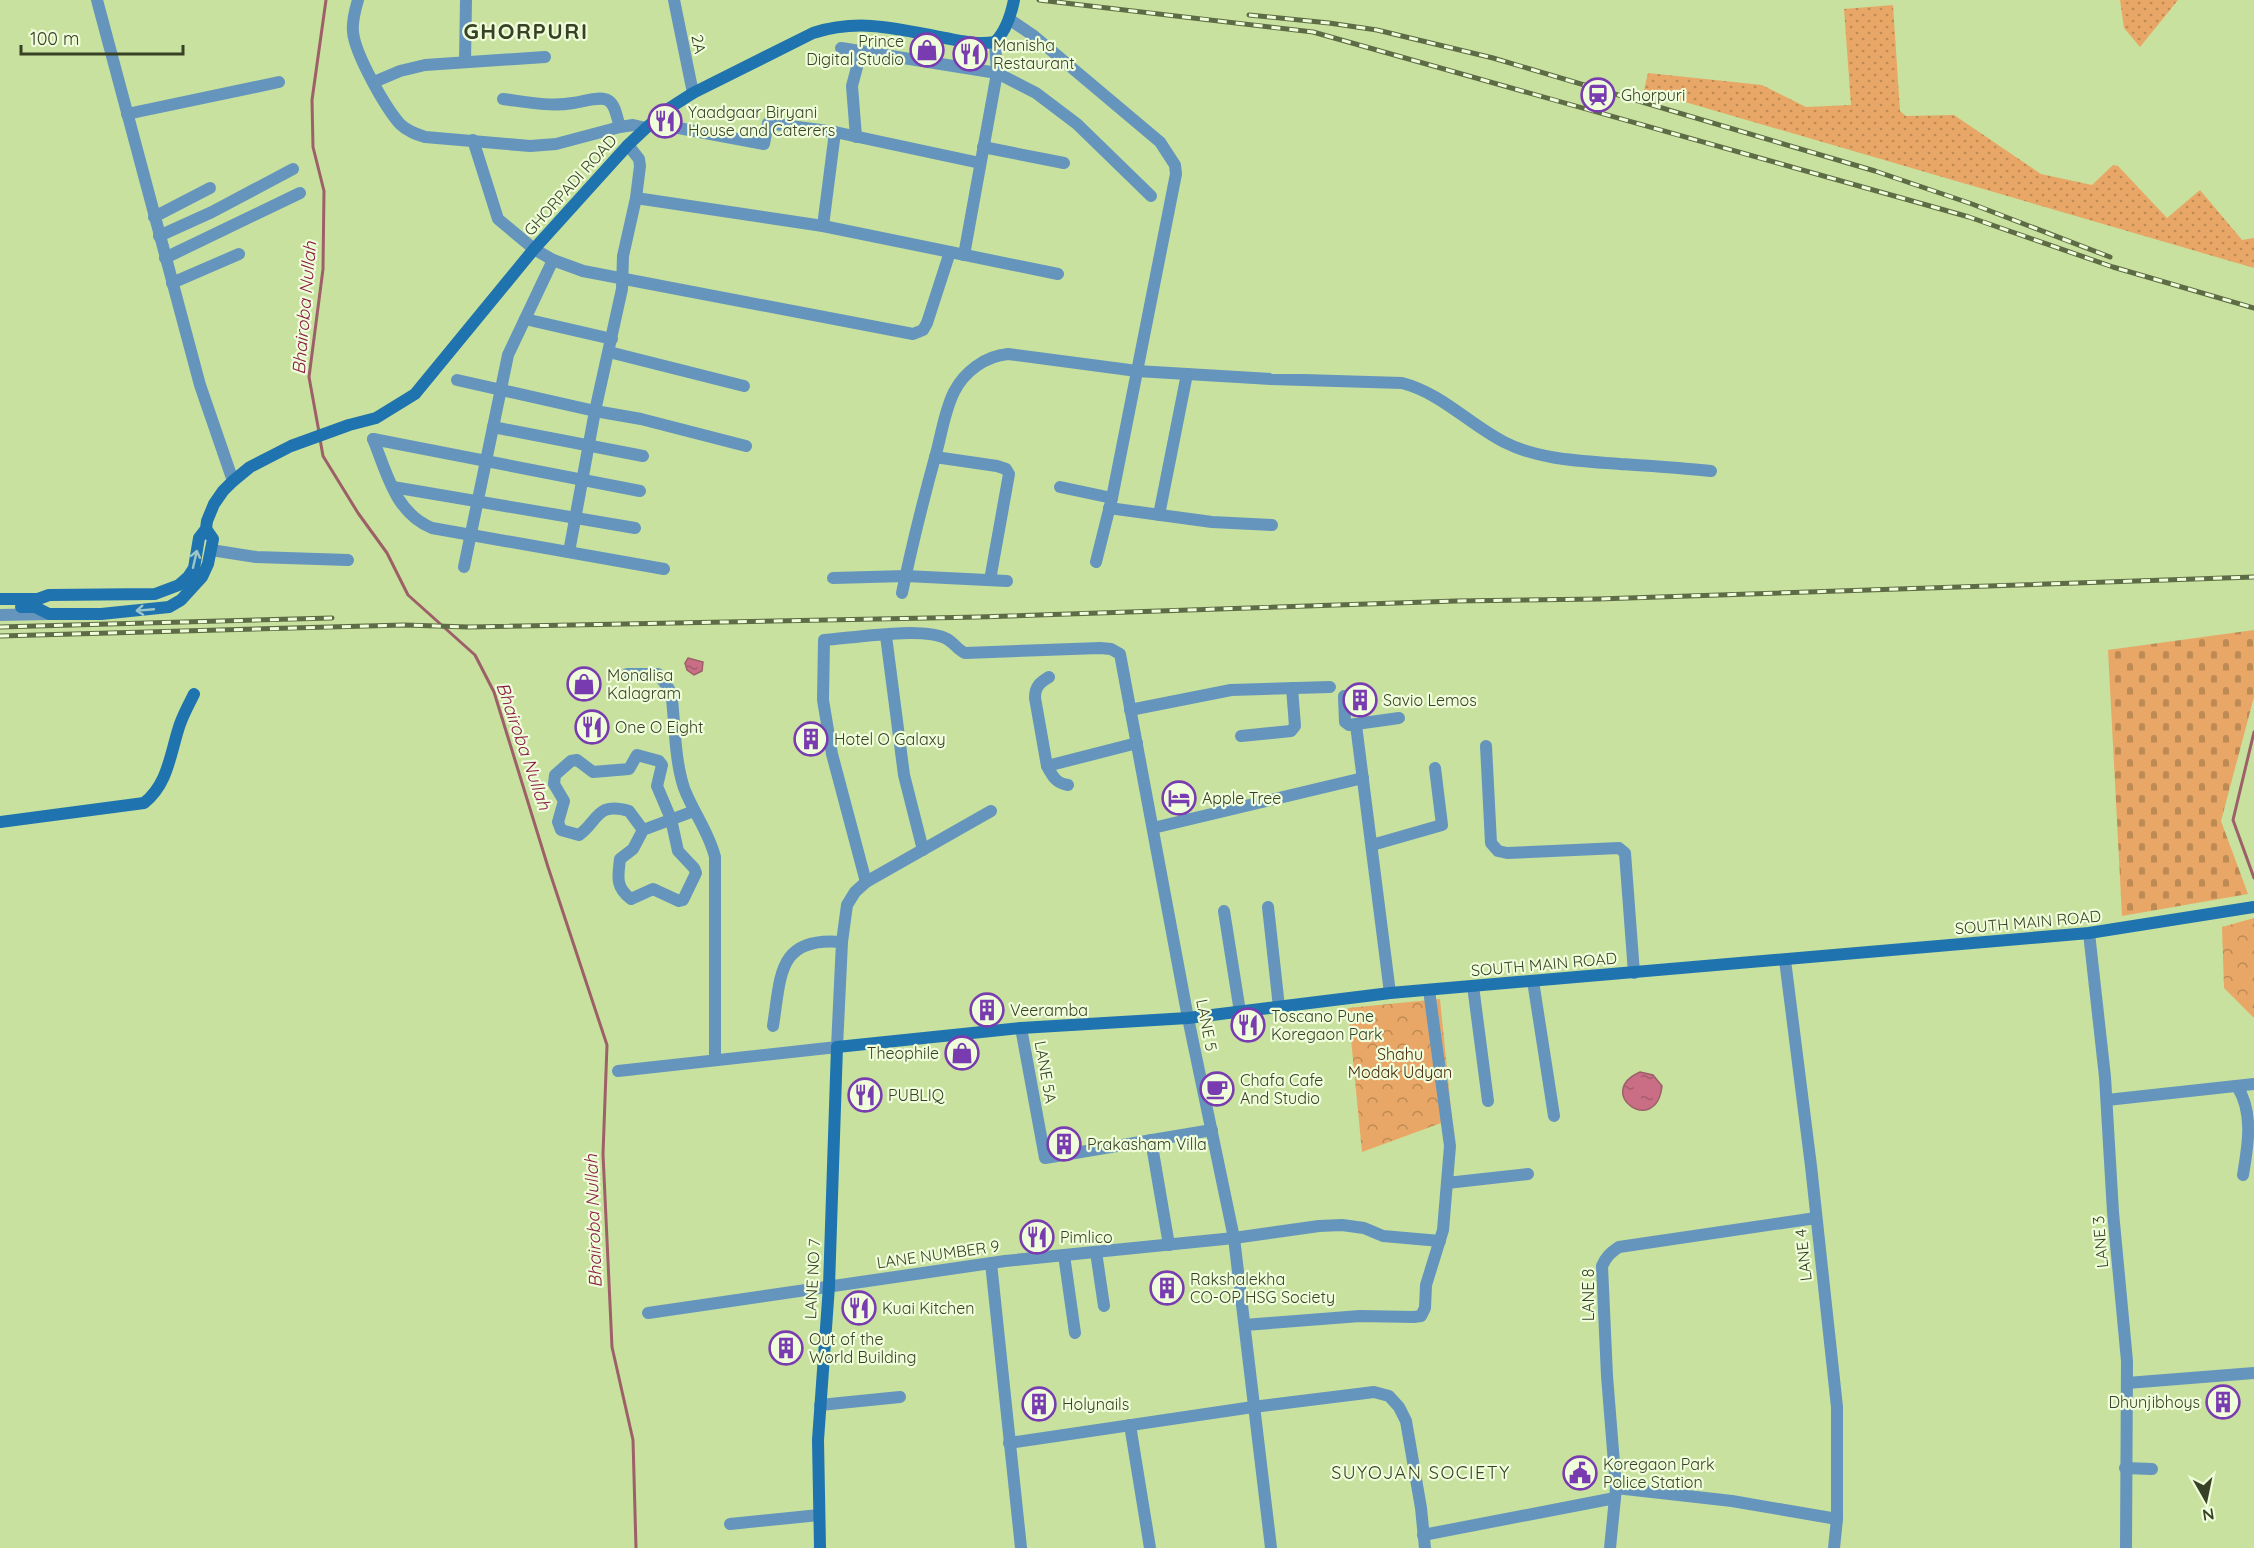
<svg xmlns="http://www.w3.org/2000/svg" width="2254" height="1548" font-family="Quicksand,sans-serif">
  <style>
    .grass { fill: url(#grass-dots) }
    .cemetery { fill: url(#cemetery-stones) }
    .park { fill: url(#park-crowns) }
    .water { fill: url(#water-ripples); stroke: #9d6068; stroke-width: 1.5 }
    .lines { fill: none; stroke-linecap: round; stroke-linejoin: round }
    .stream { stroke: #9d6068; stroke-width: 3 }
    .minor { stroke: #6595bd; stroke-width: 12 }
    .tertiary { stroke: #6595bd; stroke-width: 12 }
    .secondary { stroke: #1f73ae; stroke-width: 12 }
    .rail-casing { stroke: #5e6c45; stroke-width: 5 }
    .rail { stroke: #f0fddb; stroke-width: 3; stroke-dasharray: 9; stroke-linecap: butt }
    .oneway { stroke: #9cc6c9 }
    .labels { text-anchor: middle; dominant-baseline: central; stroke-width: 4.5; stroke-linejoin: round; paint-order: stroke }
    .poi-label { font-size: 16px; fill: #374125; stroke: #f0fddb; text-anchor: start }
    .street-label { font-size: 16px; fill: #374125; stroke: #f0fddb }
    .park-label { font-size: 16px; fill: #462a0c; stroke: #f0fddb }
    .water-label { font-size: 18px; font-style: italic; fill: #8b1c44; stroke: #f0fddb }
    .neighbourhood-label { font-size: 18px; letter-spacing: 1.5px; fill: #374125; stroke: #f0fddb }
    .district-label { font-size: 22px; font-weight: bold; letter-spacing: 1.5px; fill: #374125; stroke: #f0fddb }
  </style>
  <defs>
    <pattern id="grass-dots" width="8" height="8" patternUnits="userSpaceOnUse" patternTransform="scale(1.5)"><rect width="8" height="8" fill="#e8a766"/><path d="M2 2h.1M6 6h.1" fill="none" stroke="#bd8a54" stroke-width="1.8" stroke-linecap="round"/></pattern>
    <pattern id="cemetery-stones" width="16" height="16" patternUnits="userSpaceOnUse" patternTransform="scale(1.5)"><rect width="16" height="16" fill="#e8a766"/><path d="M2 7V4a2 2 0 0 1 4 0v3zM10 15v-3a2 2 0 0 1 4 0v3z" fill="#bd8a54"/></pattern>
    <pattern id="park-crowns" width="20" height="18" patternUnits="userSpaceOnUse" patternTransform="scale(1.5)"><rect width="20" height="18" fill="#e8a766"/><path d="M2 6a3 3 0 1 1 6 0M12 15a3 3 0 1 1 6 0" fill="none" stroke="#bd8a54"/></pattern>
    <pattern id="water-ripples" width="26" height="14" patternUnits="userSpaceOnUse" patternTransform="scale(1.5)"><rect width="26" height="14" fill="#c96e85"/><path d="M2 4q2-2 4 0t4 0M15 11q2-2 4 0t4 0" fill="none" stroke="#a45c6d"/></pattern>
  </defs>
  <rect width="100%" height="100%" fill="#c8e19e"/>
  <!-- grass -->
  <g class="grass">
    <path d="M 2120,0 L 2178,0 L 2140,47 L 2124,28 Z"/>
    <path d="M 1893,5 L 1900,111 L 1906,116 L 1954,115 L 2041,174 L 2092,185 L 2113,165 L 2118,166 L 2167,218 L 2200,190 L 2242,240 L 2254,238 L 2254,268 L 1644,90 L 1648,73 L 1762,85 L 1806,107 L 1851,105 L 1844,9 Z"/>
  </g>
  <!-- cemetery -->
  <path class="cemetery" d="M 2254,630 L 2254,697 L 2221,821 L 2248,894 L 2122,916 L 2108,650 Z"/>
  <!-- park -->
  <g class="park">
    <path d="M 2254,918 L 2254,1018 L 2224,988 L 2222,927 Z"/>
    <path d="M 1440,999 L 1452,1119 L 1362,1152 L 1348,1008 Z"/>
  </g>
  <!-- water -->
  <g class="water">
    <path d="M 688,658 L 703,662 L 702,671 L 694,675 L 687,670 L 685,663 Z"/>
    <path d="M 1640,1072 L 1653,1075 L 1662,1086 C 1656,1138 1593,1093 1640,1072 Z"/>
  </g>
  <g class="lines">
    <!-- stream -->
    <g class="stream">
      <path d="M 319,432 L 309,377 L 323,269 L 324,191 L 313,147 L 312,100 L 326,0"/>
      <path d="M 320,439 L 323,456 L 358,513 L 387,553 L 408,595 L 475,655 L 494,692 L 548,867 L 607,1045 L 603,1154 L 612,1347 L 633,1440 L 636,1548"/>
      <path d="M 2254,732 L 2233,820 L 2254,878"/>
    </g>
    <!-- minor -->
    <g class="minor">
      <path d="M 97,0 L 200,385 L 233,481"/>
      <path d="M 358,0 C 355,10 352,22 353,32 C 355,54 385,107 400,124 C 407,131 416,134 425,137 L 530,146 L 556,144 L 620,127 L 633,125 L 646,128"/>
      <path d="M 674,0 L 693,93"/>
      <path d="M 1009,19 L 1034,36 L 1160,142 L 1175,165 L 1176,174 L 1112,498 L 1096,562"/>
      <path d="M 841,48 L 997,73 L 1036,93 L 1077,124 L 1151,196"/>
      <path d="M 465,62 L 466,0"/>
      <path d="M 374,82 L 400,71 L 425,65 L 545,57"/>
      <path d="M 503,99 C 526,102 550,107 573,103 C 583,102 601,95 609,101 C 616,106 617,119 620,127"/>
      <path d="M 127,114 L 279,82"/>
      <path d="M 652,123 L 764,144 L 768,123 L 835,132 L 980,163"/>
      <path d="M 856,137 L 852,86 L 861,52"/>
      <path d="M 473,140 L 498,219 L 534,249 L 553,260 L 583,271 L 913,334 L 923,330 L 927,323 L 950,252"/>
      <path d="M 983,147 L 1064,163"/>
      <path d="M 636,198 L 823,226 L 1058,274"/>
      <path d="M 154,217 L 210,188"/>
      <path d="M 823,226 L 835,132"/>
      <path d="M 159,236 L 212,212 L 293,169"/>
      <path d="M 964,255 L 997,73 L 995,42"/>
      <path d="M 165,258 L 300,193"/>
      <path d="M 172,283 L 239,254"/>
      <path d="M 525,319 L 612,339"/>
      <path d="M 609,352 L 744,386"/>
      <path d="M 457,380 L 595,411 L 641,419 L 746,446"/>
      <path d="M 493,427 L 643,456"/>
      <path d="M 373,439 C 387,473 395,513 432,528 L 664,569"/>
      <path d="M 373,439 L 640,491"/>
      <path d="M 935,457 L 997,466 L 1006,469 L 1009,474 L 990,580"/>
      <path d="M 393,487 L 635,528"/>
      <path d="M 1060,487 L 1112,498"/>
      <path d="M 1109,508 L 1212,522 L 1272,525"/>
      <path d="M 1159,515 L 1187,374"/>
      <path d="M 211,550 L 256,557 L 348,560"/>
      <path d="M 569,552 L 595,411 L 622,289 L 623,256 L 636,198 L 640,166 L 639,159 L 628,145"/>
      <path d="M 464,567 L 508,355 L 553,260"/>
      <path d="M 833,578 L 906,576 L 1007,581"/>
      <path d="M 902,593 C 912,545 924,497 937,450 C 942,431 945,410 954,392 C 964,372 985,356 1008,354 L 1137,371 L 1271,379 L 1402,383 C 1441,393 1469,424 1504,442 C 1539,460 1582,461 1620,464 C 1650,466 1681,468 1711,471"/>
      <path d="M 886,636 L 904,775 L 923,850"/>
      <path d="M 627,674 L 658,674 L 669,689 L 672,699 C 675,728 675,761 684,788 C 693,812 709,832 715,857 L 715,1060"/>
      <path d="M 1344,696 L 1345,722 L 1349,725 L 1399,718"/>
      <path d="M 1130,710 L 1231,690 L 1330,687"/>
      <path d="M 1356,725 L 1390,993"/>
      <path d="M 1241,736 L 1291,731 L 1295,726 L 1292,688"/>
      <path d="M 1486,746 L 1491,843 L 1498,851 L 1507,853 L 1619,848 L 1625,853 L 1634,973"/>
      <path d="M 1047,766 L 1035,698 C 1035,687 1039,683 1049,677"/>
      <path d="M 1068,785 C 1056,783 1053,777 1047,766 L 1137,743"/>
      <path d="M 1153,828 L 1363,778"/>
      <path d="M 643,830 L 629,811 C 596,801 598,822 579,835 L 561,830 L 558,822 L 564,801 L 554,784 L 555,775 L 571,761 L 577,760 L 593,772 L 629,769 L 637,755 L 659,761 L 662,765 L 657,786 L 671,819 L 678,851 L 694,868 L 696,873 L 683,900 L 679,901 L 653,889 L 631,899 C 615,887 618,876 620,859 L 633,849 L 643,830 L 694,811"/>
      <path d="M 1372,845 L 1442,825 L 1435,768"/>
      <path d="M 866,882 L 832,754 L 823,700 L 824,640 C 852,638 924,626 947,639 C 954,643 958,650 965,653 L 1100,648 L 1111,649 L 1120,654 L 1188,1018 L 1234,1238 L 1271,1548"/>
      <path d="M 1268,907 L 1279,1007"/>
      <path d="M 1224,911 L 1240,1012"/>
      <path d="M 2089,933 L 2105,1077 L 2113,1212 L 2127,1361 L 2126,1548"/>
      <path d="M 1785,960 L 1811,1166 L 1837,1407 L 1837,1519 L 1834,1548"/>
      <path d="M 1533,981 L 1554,1116"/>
      <path d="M 1473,986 L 1488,1101"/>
      <path d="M 773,1026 C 781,976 777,936 842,942"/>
      <path d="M 1021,1028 L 1045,1158 L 1212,1130"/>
      <path d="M 618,1071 L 837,1047 L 842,942 L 847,905 L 855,892 L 866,882 L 991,811"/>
      <path d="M 2237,1086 C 2254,1113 2248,1145 2243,1175"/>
      <path d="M 2107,1100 L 2254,1084"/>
      <path d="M 1151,1140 L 1169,1245"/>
      <path d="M 1447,1183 L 1528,1174"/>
      <path d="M 1096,1252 L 1104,1306"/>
      <path d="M 1064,1255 L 1075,1333"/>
      <path d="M 991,1263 L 1021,1548"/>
      <path d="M 648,1313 L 1005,1261 L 1234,1238 L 1319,1226 L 1342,1225 L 1364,1228 L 1383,1236 L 1440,1241"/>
      <path d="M 1245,1325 L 1360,1316 L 1414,1317 L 1421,1316 L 1425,1308 L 1426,1285 L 1443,1230 L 1450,1146 L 1429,990"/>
      <path d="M 2127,1383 L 2254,1373"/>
      <path d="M 820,1405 L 900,1397"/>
      <path d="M 1130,1425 L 1150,1548"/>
      <path d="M 1009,1443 L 1253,1407 L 1374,1392 L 1389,1396 L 1399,1407 L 1406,1421 L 1421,1508 L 1425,1548"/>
      <path d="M 2125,1468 L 2152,1469"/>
      <path d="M 1616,1488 L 1732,1501 L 1837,1519"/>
      <path d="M 730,1524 L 819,1515"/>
      <path d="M 1423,1535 L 1615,1498"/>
      <path d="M 1610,1548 L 1616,1488 L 1607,1376 L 1602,1266 C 1606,1257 1610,1253 1619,1247 L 1816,1218"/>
    </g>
    <!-- tertiary -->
    <path class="tertiary" d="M 0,615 L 49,614"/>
    <!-- secondary -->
    <g class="secondary">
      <path d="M 0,599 L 38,599 L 49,595 L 155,594 L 179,585 L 188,577 L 194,568 L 199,538 L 206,529 L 207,521 L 214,504 L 223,491 L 233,481 L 250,467 L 291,446 L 349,425 L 376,418 L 415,394 L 534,249 L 628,145 L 646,128 L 668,109 L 693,93 L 813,33 C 860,18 898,29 945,38 C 962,41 978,45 995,42 C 1006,31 1011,15 1014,0"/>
      <path d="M 21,607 L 35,607 L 49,614 L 101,614 L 169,607 L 181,600 L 202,577 L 208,564 L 213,539 L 206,529"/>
      <path d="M 0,822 L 144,803 C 169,783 170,753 180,724 C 184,713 189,704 194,694"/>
      <path d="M 820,1548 L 818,1440 L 829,1286 L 837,1047 L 1021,1028 L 1188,1018 L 1390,993 L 2089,933 L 2254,907"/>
    </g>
    <defs>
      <g id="rail">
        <path d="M 1039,0 L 1313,32 L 1969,217 L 2113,267 L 2254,308"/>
        <path d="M 1249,15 L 1329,23 L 1377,30 L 1493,58 L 1875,171 L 1972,204 L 2110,257"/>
        <path d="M 0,627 L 332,618"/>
        <path d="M 0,636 L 404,625 L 469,627 L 979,617 L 1456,601 L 1598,599 L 2254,577"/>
      </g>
    </defs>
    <!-- rail casing -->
    <use href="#rail" class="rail-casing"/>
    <!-- rail -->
    <use href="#rail" class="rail"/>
  </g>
  <!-- one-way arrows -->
  <defs><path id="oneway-shaft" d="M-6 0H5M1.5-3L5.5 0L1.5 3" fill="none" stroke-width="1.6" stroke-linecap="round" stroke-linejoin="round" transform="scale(1.5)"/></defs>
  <g class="oneway">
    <use href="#oneway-shaft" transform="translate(195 559) rotate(-77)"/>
    <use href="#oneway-shaft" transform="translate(145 610) rotate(175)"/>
  </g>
  <!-- icons -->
  <defs>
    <symbol id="shop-ring" viewBox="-11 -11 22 22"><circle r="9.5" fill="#f0fddb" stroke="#793bb0" stroke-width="1.5"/><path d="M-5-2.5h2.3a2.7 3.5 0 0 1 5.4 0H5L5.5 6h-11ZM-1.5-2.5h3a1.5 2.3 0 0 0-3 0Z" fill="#793bb0"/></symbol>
    <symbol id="restaurant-ring" viewBox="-11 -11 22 22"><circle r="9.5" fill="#f0fddb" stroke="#793bb0" stroke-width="1.5"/><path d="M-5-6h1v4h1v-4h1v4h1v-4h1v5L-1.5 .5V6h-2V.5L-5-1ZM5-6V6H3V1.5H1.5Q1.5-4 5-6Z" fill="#793bb0"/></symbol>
    <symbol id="station-ring" viewBox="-11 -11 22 22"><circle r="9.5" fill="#f0fddb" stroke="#793bb0" stroke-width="1.5"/><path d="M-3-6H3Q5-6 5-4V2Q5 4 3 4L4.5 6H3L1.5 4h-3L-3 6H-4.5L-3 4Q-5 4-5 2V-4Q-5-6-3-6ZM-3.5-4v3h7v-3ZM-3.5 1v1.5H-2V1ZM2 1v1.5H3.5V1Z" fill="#793bb0"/></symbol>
    <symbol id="building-ring" viewBox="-11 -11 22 22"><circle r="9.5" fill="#f0fddb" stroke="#793bb0" stroke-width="1.5"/><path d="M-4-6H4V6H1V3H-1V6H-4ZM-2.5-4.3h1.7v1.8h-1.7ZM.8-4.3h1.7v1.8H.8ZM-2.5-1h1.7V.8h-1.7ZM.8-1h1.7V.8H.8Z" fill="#793bb0"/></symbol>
    <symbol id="hotel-ring" viewBox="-11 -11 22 22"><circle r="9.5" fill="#f0fddb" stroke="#793bb0" stroke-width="1.5"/><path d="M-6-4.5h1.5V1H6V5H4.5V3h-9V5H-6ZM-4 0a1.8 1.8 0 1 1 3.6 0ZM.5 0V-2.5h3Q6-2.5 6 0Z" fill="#793bb0"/></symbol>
    <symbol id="cafe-ring" viewBox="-11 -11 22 22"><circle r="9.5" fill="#f0fddb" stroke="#793bb0" stroke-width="1.5"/><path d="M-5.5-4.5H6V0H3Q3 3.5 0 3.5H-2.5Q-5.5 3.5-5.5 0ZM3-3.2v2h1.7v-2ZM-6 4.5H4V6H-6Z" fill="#793bb0"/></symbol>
    <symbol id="civic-ring" viewBox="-11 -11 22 22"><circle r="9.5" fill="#f0fddb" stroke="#793bb0" stroke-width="1.5"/><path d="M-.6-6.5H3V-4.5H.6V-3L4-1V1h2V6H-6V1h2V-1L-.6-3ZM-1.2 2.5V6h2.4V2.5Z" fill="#793bb0"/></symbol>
  </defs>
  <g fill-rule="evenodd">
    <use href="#shop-ring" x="908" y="31" width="38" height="38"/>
    <use href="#restaurant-ring" x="951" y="35" width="38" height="38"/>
    <use href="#station-ring" x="1579" y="76" width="38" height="38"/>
    <use href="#restaurant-ring" x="646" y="102" width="38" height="38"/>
    <use href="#shop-ring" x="565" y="665" width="38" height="38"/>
    <use href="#building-ring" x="1341" y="681" width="38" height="38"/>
    <use href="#restaurant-ring" x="573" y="708" width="38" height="38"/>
    <use href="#building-ring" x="792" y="720" width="38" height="38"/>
    <use href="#hotel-ring" x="1160" y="779" width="38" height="38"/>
    <use href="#building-ring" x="968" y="991" width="38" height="38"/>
    <use href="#restaurant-ring" x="1229" y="1006" width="38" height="38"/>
    <use href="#shop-ring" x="943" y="1034" width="38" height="38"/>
    <use href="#cafe-ring" x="1198" y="1070" width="38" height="38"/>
    <use href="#restaurant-ring" x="846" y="1076" width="38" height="38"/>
    <use href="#building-ring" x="1045" y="1125" width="38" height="38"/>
    <use href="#restaurant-ring" x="1018" y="1218" width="38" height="38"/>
    <use href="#building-ring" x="1148" y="1269" width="38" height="38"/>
    <use href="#restaurant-ring" x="840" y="1289" width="38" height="38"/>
    <use href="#building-ring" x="767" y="1329" width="38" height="38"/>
    <use href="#building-ring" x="2204" y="1383" width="38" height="38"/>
    <use href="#building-ring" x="1020" y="1385" width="38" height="38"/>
    <use href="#civic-ring" x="1561" y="1454" width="38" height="38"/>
  </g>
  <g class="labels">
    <!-- poi labels -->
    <g class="poi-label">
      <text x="904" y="41" text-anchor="end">Prince<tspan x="904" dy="18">Digital Studio</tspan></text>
      <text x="993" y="45">Manisha<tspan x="993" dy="18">Restaurant</tspan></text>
      <text x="1621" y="95">Ghorpuri</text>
      <text x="688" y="112">Yaadgaar Biryani<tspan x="688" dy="18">House and Caterers</tspan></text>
      <text x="607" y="675">Monalisa<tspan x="607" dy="18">Kalagram</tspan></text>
      <text x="1383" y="700">Savio Lemos</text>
      <text x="615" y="727">One O Eight</text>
      <text x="834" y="739">Hotel O Galaxy</text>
      <text x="1202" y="798">Apple Tree</text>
      <text x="1010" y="1010">Veeramba</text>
      <text x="1271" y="1016">Toscano Pune<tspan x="1271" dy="18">Koregaon Park</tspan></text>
      <text x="939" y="1053" text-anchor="end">Theophile</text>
      <text x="1240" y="1080">Chafa Cafe<tspan x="1240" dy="18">And Studio</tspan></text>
      <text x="888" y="1095">PUBLIQ</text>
      <text x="1087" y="1144">Prakasham Villa</text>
      <text x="1060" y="1237">Pimlico</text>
      <text x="1190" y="1279">Rakshalekha<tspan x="1190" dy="18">CO-OP HSG Society</tspan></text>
      <text x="882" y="1308">Kuai Kitchen</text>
      <text x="809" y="1339">Out of the<tspan x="809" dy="18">World Building</tspan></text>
      <text x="2200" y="1402" text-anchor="end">Dhunjibhoys</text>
      <text x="1062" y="1404">Holynails</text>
      <text x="1603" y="1464">Koregaon Park<tspan x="1603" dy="18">Police Station</tspan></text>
    </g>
    <!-- street labels -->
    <g class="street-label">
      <text transform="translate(699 44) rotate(79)">2A</text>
      <text transform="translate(570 185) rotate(-48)">GHORPADI ROAD</text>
      <text transform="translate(2028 922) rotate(-5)">SOUTH MAIN ROAD</text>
      <text transform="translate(1544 964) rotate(-5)">SOUTH MAIN ROAD</text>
      <text transform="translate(1207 1025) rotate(79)">LANE 5</text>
      <text transform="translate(1046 1072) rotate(80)">LANE 5A</text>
      <text transform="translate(2100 1242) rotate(-95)">LANE 3</text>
      <text transform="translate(938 1254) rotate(-8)">LANE NUMBER 9</text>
      <text transform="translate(1803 1255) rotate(-96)">LANE 4</text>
      <text transform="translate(812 1279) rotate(-87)">LANE NO 7</text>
      <text transform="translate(1588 1295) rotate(-90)">LANE 8</text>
    </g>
    <!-- park labels -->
    <g class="park-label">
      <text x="1400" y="1054">Shahu<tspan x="1400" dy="18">Modak Udyan</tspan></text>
    </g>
    <!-- water labels -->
    <g class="water-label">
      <text transform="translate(304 308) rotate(-85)">Bhairoba Nullah</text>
      <text transform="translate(524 746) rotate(71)">Bhairoba Nullah</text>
      <text transform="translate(593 1221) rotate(-92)">Bhairoba Nullah</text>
    </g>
    <!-- neighbourhood labels -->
    <g class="neighbourhood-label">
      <text x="1421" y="1472">SUYOJAN SOCIETY</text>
    </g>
    <!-- district labels -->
    <g class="district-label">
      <text x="526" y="31">GHORPURI</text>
    </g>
  </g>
  <!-- north arrow -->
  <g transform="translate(2206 1500) rotate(171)" stroke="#f0fddb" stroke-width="4.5" paint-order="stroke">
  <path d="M0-4.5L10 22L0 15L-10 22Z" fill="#374125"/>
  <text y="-9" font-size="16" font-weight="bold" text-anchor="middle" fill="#374125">N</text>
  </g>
  <!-- scale -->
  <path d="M21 45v9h162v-9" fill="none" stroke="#374125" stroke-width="3"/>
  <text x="30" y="45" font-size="18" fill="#374125" stroke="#f0fddb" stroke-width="4.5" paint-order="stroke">100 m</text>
</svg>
